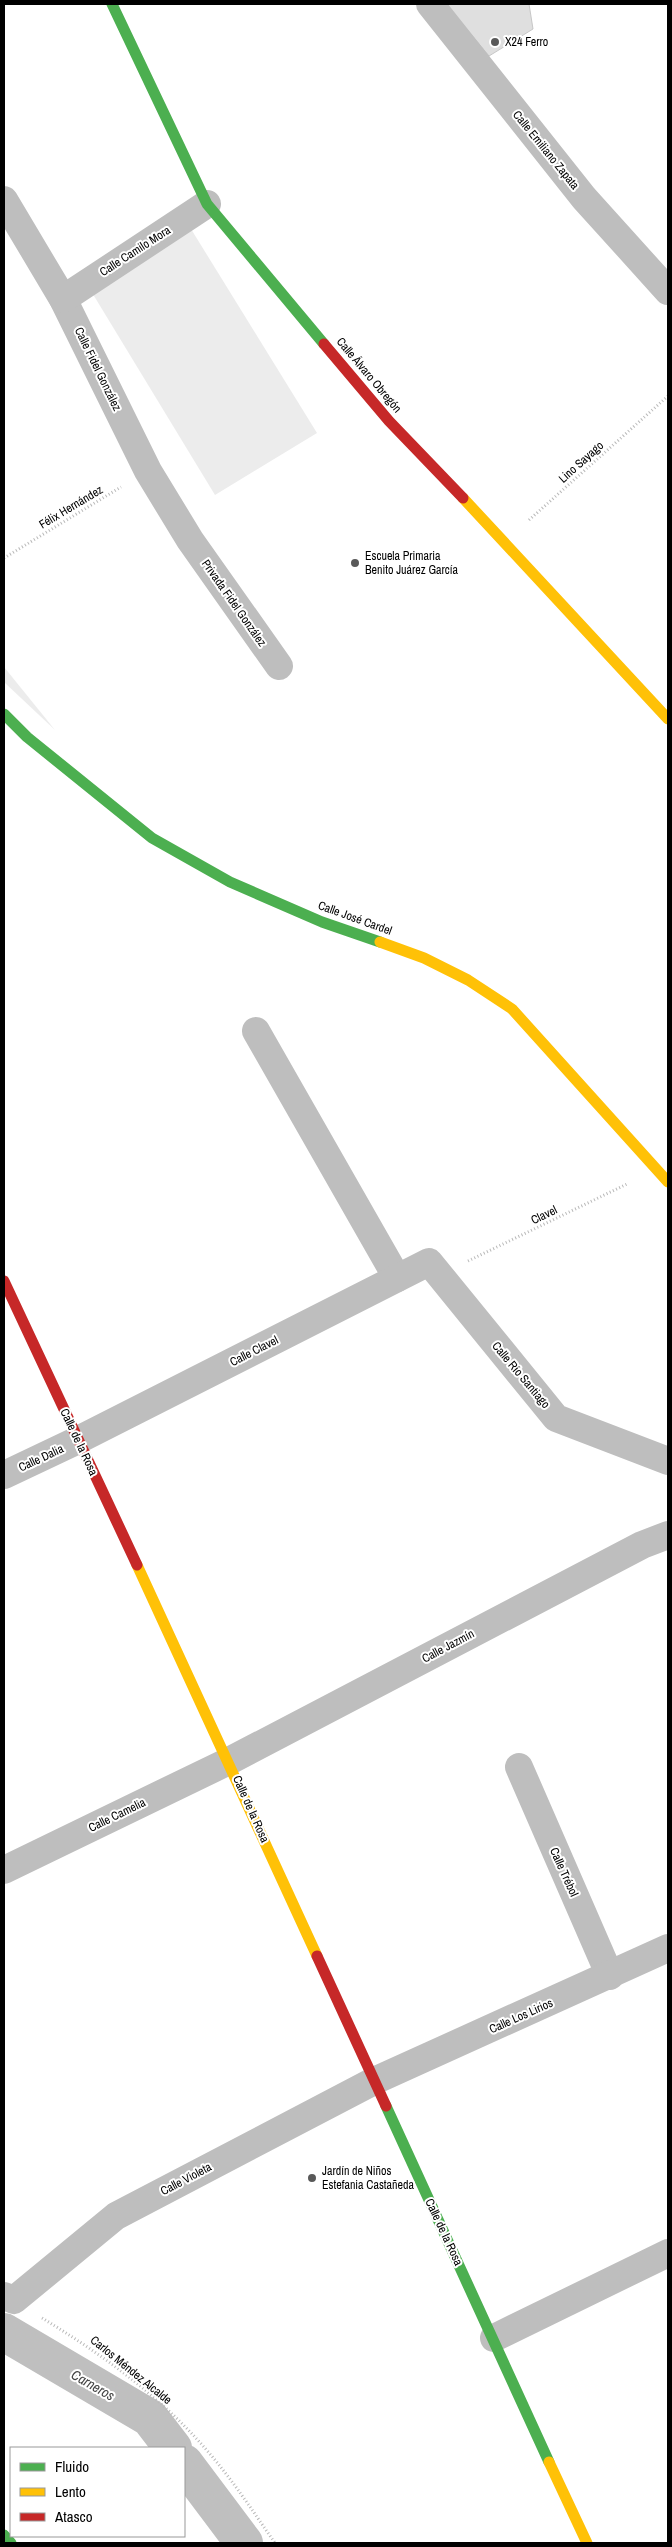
<svg xmlns="http://www.w3.org/2000/svg" width="672" height="2547" font-family="'Archivo Narrow',sans-serif">
  <style>
    .green { fill: #ececec }
    .lines { fill: none; stroke-linecap: round; stroke-linejoin: round }
    .canal { stroke: #bfbfbf; stroke-width: 38 }
    .building { fill: #dfdfdf; stroke: #c7c7c7 }
    .path { stroke: #b9b9b9; stroke-width: 3; stroke-dasharray: 1 2.5; stroke-linecap: butt }
    .street { stroke: #bebebe; stroke-width: 28 }
    .fast { stroke: #4caf50; stroke-width: 11 }
    .slow { stroke: #ffc107; stroke-width: 11 }
    .jam { stroke: #c62828; stroke-width: 11 }
    .poi-dot { fill: #595959; stroke: #fff; stroke-width: 2 }
    .labels { text-anchor: middle; dominant-baseline: central; stroke-width: 4; stroke-linejoin: round; paint-order: stroke }
    .poi-label { font-size: 12px; fill: #000; stroke: #fff; text-anchor: start }
    .street-label { font-size: 12px; fill: #000; stroke: #fff }
    .water-label { font-size: 14px; font-style: italic; fill: #444; stroke: #fff }
  </style>
  <rect width="100%" height="100%" fill="#fff"/>
  <!-- green -->
  <g class="green">
    <path d="M 191,229 L 317,433 L 215,495 L 91,291 Z"/>
    <path d="M 4,667 L 55,730 L 4,682 Z"/>
  </g>
  <g class="lines">
    <!-- canal -->
    <g class="canal">
      <path d="M 4,2332 L 150,2418 L 173,2448"/>
      <path d="M 184,2463 L 244,2543"/>
    </g>
  </g>
  <!-- building -->
  <path class="building" d="M 446,4 L 529,4 L 533,29 L 489,56 Z"/>
  <g class="lines">
    <!-- path -->
    <g class="path">
      <path d="M 529,520 L 668,396"/>
      <path d="M 4,558 L 121,487"/>
      <path d="M 468,1261 L 627,1184"/>
      <path d="M 42,2318 C 103,2355 163,2398 210,2454 C 234,2482 254,2513 275,2543"/>
    </g>
    <!-- street -->
    <g class="street">
      <path d="M 430,4 L 584,198 L 668,291"/>
      <path d="M 4,200 L 63,299 L 148,471 L 190,540 L 279,666"/>
      <path d="M 63,299 L 207,204"/>
      <path d="M 256,1031 L 397,1278"/>
      <path d="M 4,1475 L 78,1440 L 429,1262 L 556,1418 L 668,1461"/>
      <path d="M 519,1767 L 610,1976"/>
      <path d="M 4,1870 L 229,1761 L 642,1545 L 668,1535"/>
      <path d="M 4,2296 L 14,2300 L 116,2216 L 374,2081 L 668,1948"/>
      <path d="M 494,2338 L 668,2253"/>
    </g>
    <!-- fast -->
    <g class="fast">
      <path d="M 112,4 L 207,204 L 324,344"/>
      <path d="M 4,714 L 27,737 L 152,838 L 230,882 L 322,922 L 380,942"/>
      <path d="M 386,2106 L 549,2462"/>
      <path d="M 4,2535 L 11,2543"/>
    </g>
    <!-- slow -->
    <g class="slow">
      <path d="M 463,498 L 668,719"/>
      <path d="M 380,942 L 424,958 L 468,980 L 512,1009 L 668,1182"/>
      <path d="M 137,1565 L 317,1956"/>
      <path d="M 549,2462 L 587,2543"/>
    </g>
    <!-- jam -->
    <g class="jam">
      <path d="M 324,344 L 389,421 L 463,498"/>
      <path d="M 4,1281 L 137,1565"/>
      <path d="M 317,1956 L 386,2106"/>
    </g>
  </g>
  <!-- markers -->
  <g class="poi-dot">
    <circle cx="495" cy="42" r="5"/>
    <circle cx="355" cy="563" r="5"/>
    <circle cx="312" cy="2178" r="5"/>
  </g>
  <g class="labels">
    <!-- poi labels -->
    <g class="poi-label">
      <text x="505" y="42">X24 Ferro</text>
      <text x="365" y="556">Escuela Primaria<tspan x="365" dy="14">Benito Juárez García</tspan></text>
      <text x="322" y="2171">Jardín de Niños<tspan x="322" dy="14">Estefania Castañeda</tspan></text>
    </g>
    <!-- street labels -->
    <g class="street-label">
      <text transform="translate(546 150) rotate(51)">Calle Emiliano Zapata</text>
      <text transform="translate(135 251) rotate(-33)">Calle Camilo Mora</text>
      <text transform="translate(98 369) rotate(64)">Calle Fidel González</text>
      <text transform="translate(369 375) rotate(50)">Calle Álvaro Obregón</text>
      <text transform="translate(581 462) rotate(-42)">Lino Sayago</text>
      <text transform="translate(71 507) rotate(-31)">Félix Hernández</text>
      <text transform="translate(234 603) rotate(55)">Privada Fidel González</text>
      <text transform="translate(355 918) rotate(20)">Calle José Cardel</text>
      <text transform="translate(544 1215) rotate(-26)">Clavel</text>
      <text transform="translate(254 1351) rotate(-27)">Calle Clavel</text>
      <text transform="translate(521 1375) rotate(50)">Calle Río Santiago</text>
      <text transform="translate(79 1442) rotate(65)">Calle de la Rosa</text>
      <text transform="translate(41 1458) rotate(-25)">Calle Dalia</text>
      <text transform="translate(448 1646) rotate(-28)">Calle Jazmín</text>
      <text transform="translate(251 1809) rotate(66)">Calle de la Rosa</text>
      <text transform="translate(117 1815) rotate(-26)">Calle Camelia</text>
      <text transform="translate(564 1872) rotate(66)">Calle Trébol</text>
      <text transform="translate(521 2016) rotate(-24)">Calle Los Lirios</text>
      <text transform="translate(186 2179) rotate(-28)">Calle Violeta</text>
      <text transform="translate(444 2232) rotate(65)">Calle de la Rosa</text>
      <text transform="translate(131 2370) rotate(39)">Carlos Méndez Alcalde</text>
    </g>
    <!-- water labels -->
    <g class="water-label">
      <text transform="translate(93 2385) rotate(30)">Carneros</text>
    </g>
  </g>
  <!-- border -->
  <rect width="672" height="2547" fill="none" stroke="#000000" stroke-width="10"/>
  <!-- legend -->
  <rect x="10" y="2447" width="175" height="90" fill="#ffffff" stroke="#999999"/>
  <rect x="20" y="2463" width="25" height="8" fill="#4caf50" stroke="#999999"/>
  <text x="55" y="2472" font-size="15" fill="#000000">Fluido</text>
  <rect x="20" y="2488" width="25" height="8" fill="#ffc107" stroke="#999999"/>
  <text x="55" y="2497" font-size="15" fill="#000000">Lento</text>
  <rect x="20" y="2513" width="25" height="8" fill="#c62828" stroke="#999999"/>
  <text x="55" y="2522" font-size="15" fill="#000000">Atasco</text>
</svg>
